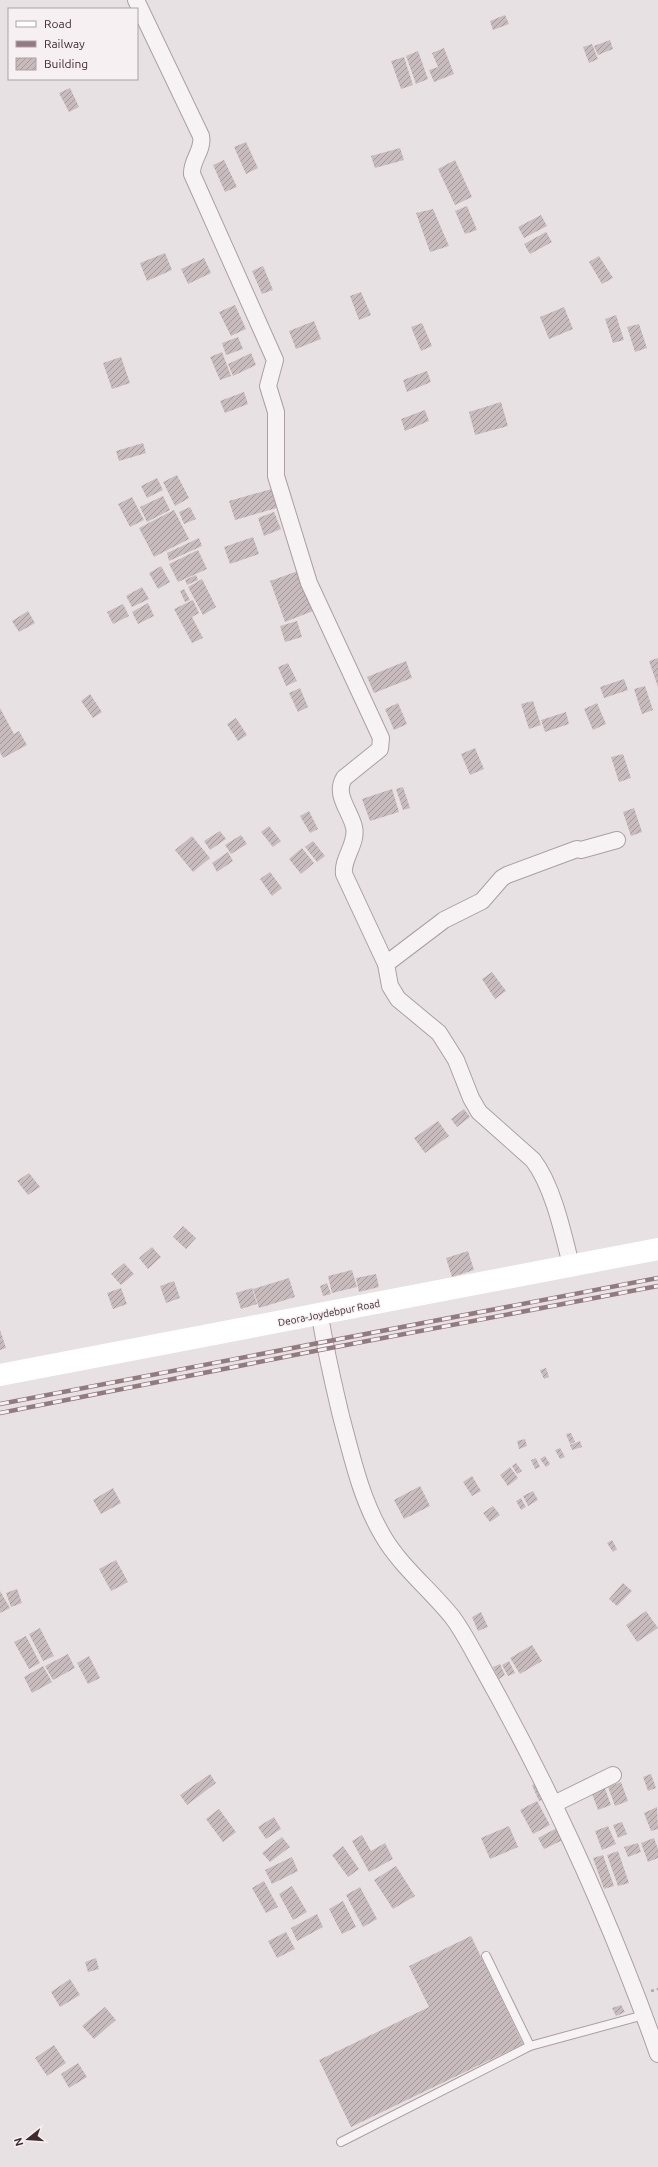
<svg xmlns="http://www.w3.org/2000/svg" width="658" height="2167" font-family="Ubuntu,sans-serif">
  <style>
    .building { fill: url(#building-hatch) }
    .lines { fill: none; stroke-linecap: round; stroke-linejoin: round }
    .lane-casing { stroke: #ab9fa2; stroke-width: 10 }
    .street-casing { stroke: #ab9fa2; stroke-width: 18 }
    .path { stroke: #b1a7a9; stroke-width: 2.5; stroke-dasharray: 3 3; stroke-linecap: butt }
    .lane { stroke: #f7f3f4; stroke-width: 8 }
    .street { stroke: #f7f3f4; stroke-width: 16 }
    .secondary { stroke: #fff; stroke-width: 22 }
    .rail-casing { stroke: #917b81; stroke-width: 4.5 }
    .rail { stroke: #f6f0f2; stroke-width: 3; stroke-dasharray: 9; stroke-linecap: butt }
    .labels { text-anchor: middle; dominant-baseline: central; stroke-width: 3; stroke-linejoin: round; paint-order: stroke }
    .street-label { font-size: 10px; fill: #3e2a2f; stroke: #f6f0f2 }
  </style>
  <defs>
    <pattern id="building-hatch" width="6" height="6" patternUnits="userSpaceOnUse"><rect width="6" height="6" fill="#c8bbbe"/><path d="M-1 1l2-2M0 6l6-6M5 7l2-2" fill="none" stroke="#a4989b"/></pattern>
  </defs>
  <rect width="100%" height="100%" fill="#e8e1e3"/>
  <!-- building -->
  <g class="building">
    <path d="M 505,15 L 509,24 L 493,30 L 490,21 Z"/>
    <path d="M 610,40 L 613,49 L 598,55 L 594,46 Z"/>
    <path d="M 592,44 L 598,59 L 589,63 L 583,47 Z"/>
    <path d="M 444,48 L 454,74 L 434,82 L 429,70 L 438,67 L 432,53 Z"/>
    <path d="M 418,51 L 428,79 L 416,84 L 406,56 Z"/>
    <path d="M 404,57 L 413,85 L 401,89 L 391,61 Z"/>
    <path d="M 70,88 L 79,107 L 69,112 L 59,93 Z"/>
    <path d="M 246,142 L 258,168 L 246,174 L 234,147 Z"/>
    <path d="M 400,148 L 404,160 L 375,168 L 371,156 Z"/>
    <path d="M 224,160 L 237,187 L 225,192 L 213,165 Z"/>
    <path d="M 455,160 L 472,197 L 455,205 L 438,169 Z"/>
    <path d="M 467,206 L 477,230 L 465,234 L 455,211 Z"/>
    <path d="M 433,209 L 449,246 L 430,252 L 416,213 Z"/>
    <path d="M 541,215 L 547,226 L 524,238 L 518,227 Z"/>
    <path d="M 546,232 L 552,242 L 530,254 L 524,244 Z"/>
    <path d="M 165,253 L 172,270 L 147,281 L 140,263 Z"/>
    <path d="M 599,256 L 613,278 L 602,284 L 589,262 Z"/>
    <path d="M 204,258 L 211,273 L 188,284 L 181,269 Z"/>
    <path d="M 263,266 L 273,290 L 262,294 L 252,271 Z"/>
    <path d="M 361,292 L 371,315 L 359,320 L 350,296 Z"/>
    <path d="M 235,305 L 246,329 L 231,336 L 219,312 Z"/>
    <path d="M 564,307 L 573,329 L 549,339 L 540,317 Z"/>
    <path d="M 616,315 L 624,340 L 613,343 L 605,319 Z"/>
    <path d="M 314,321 L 321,339 L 296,349 L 289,331 Z"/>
    <path d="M 422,323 L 432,346 L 421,351 L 411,327 Z"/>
    <path d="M 639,324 L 647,348 L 635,352 L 627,327 Z"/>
    <path d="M 238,337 L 243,349 L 226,355 L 222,343 Z"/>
    <path d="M 222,352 L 231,376 L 220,380 L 210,357 Z"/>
    <path d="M 251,353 L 256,365 L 233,376 L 228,364 Z"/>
    <path d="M 121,357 L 130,383 L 112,389 L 103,363 Z"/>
    <path d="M 427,371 L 431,382 L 407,392 L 403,380 Z"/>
    <path d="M 244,392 L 248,404 L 225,413 L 220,401 Z"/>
    <path d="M 501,402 L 508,426 L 475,435 L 469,412 Z"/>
    <path d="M 425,410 L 429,421 L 405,431 L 401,419 Z"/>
    <path d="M 143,443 L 146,453 L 119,461 L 116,451 Z"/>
    <path d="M 177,475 L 189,498 L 175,506 L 163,482 Z"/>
    <path d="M 157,478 L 163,490 L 147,498 L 141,486 Z"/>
    <path d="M 275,488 L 280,507 L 235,520 L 229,501 Z"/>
    <path d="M 163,496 L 170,510 L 147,522 L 140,507 Z"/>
    <path d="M 132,497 L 144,520 L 130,527 L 118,504 Z"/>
    <path d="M 190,507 L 196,519 L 184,524 L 179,512 Z"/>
    <path d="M 174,510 L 189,539 L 154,557 L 139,528 Z"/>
    <path d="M 274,512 L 281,529 L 264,536 L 258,518 Z"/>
    <path d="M 253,537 L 259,554 L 230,564 L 224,547 Z"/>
    <path d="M 199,538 L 202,546 L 169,561 L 167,553 Z"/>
    <path d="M 198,550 L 207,569 L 178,582 L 169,564 Z"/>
    <path d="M 161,566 L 170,582 L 158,589 L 149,573 Z"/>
    <path d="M 298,571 L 313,611 L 285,622 L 270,581 Z"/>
    <path d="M 196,575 L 198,580 L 187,585 L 185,580 Z"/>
    <path d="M 202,579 L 216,607 L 203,615 L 188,587 Z"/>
    <path d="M 142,587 L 149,599 L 132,607 L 126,596 Z"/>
    <path d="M 184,589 L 190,600 L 185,602 L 180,591 Z"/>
    <path d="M 193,600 L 199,613 L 192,617 L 203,638 L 192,643 L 174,609 Z"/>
    <path d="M 148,603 L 154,616 L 138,624 L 132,612 Z"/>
    <path d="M 123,604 L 129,616 L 113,624 L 107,612 Z"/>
    <path d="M 28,611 L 35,623 L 19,632 L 12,621 Z"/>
    <path d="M 297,621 L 302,637 L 285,642 L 280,626 Z"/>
    <path d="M 658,658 L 658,687 L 649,661 Z"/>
    <path d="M 406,661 L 412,678 L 374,693 L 367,677 Z"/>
    <path d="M 288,663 L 297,681 L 286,686 L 278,667 Z"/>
    <path d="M 624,679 L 628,690 L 604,698 L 600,687 Z"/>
    <path d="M 645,686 L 653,710 L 642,714 L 634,689 Z"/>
    <path d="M 300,688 L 308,707 L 298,712 L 289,693 Z"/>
    <path d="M 90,694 L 102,712 L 93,718 L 81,701 Z"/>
    <path d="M 533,701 L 541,725 L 529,729 L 521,704 Z"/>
    <path d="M 398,703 L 407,724 L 394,730 L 385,709 Z"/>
    <path d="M 597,703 L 606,724 L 593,730 L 584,709 Z"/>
    <path d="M 0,708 L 14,734 L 19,731 L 27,745 L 3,758 L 0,752 Z"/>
    <path d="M 566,712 L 569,724 L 545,732 L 541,720 Z"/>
    <path d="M 236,718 L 247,735 L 238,741 L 227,724 Z"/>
    <path d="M 475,748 L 484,769 L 470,775 L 461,754 Z"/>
    <path d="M 623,754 L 631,778 L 619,782 L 611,757 Z"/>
    <path d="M 403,787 L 410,808 L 403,810 L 396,789 Z"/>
    <path d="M 392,789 L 399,812 L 370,821 L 362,799 Z"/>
    <path d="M 634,808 L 642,832 L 631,836 L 623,812 Z"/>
    <path d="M 309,811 L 318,829 L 310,833 L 300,816 Z"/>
    <path d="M 269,826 L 281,841 L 273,847 L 261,832 Z"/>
    <path d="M 220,831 L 226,839 L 210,850 L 204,841 Z"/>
    <path d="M 241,835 L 247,844 L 231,854 L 225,845 Z"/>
    <path d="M 192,836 L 210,858 L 193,872 L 175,850 Z"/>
    <path d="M 313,841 L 325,856 L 317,862 L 305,847 Z"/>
    <path d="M 302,848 L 314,863 L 301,874 L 289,859 Z"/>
    <path d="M 228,852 L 233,861 L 217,872 L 212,863 Z"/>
    <path d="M 270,872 L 282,888 L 272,896 L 260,879 Z"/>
    <path d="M 492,972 L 506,991 L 495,999 L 482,979 Z"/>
    <path d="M 464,1109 L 470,1117 L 457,1127 L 451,1119 Z"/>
    <path d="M 438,1121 L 449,1136 L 425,1153 L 414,1138 Z"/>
    <path d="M 29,1173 L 40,1187 L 28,1195 L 17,1181 Z"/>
    <path d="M 183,1226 L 196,1238 L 186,1249 L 173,1237 Z"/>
    <path d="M 152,1247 L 161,1257 L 148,1269 L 139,1258 Z"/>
    <path d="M 468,1251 L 474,1270 L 452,1277 L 446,1258 Z"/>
    <path d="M 124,1263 L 134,1274 L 121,1285 L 111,1274 Z"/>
    <path d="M 352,1270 L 357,1287 L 332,1293 L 328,1276 Z"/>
    <path d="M 376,1274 L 379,1287 L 359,1292 L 356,1278 Z"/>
    <path d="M 289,1278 L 295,1297 L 259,1308 L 253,1289 Z"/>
    <path d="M 174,1281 L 180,1298 L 166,1303 L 160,1286 Z"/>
    <path d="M 327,1283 L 331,1294 L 323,1296 L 320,1286 Z"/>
    <path d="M 121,1288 L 127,1304 L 113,1309 L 107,1293 Z"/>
    <path d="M 252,1288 L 257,1304 L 241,1309 L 236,1293 Z"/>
    <path d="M 0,1330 L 6,1348 L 0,1350 Z"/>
    <path d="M 546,1368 L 549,1377 L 544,1379 L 540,1370 Z"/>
    <path d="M 571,1433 L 575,1442 L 570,1444 L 566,1434 Z"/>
    <path d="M 525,1439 L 527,1446 L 519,1449 L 517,1441 Z"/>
    <path d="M 580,1441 L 582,1447 L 572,1450 L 570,1445 Z"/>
    <path d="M 560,1448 L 565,1457 L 560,1459 L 555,1450 Z"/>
    <path d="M 545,1456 L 550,1464 L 546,1467 L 540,1459 Z"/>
    <path d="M 536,1458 L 540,1467 L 535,1469 L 531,1460 Z"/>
    <path d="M 516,1463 L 522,1471 L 517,1474 L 512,1466 Z"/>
    <path d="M 510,1467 L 518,1478 L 508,1486 L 500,1475 Z"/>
    <path d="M 472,1476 L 481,1491 L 472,1496 L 463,1482 Z"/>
    <path d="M 420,1486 L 430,1506 L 404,1519 L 394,1500 Z"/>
    <path d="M 113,1488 L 121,1503 L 101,1514 L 93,1500 Z"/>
    <path d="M 533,1491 L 538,1500 L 528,1506 L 523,1496 Z"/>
    <path d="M 521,1498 L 526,1507 L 521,1510 L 516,1501 Z"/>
    <path d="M 493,1506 L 500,1515 L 490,1522 L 483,1513 Z"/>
    <path d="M 612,1540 L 617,1549 L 613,1552 L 607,1543 Z"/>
    <path d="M 116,1560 L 128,1582 L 111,1591 L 99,1569 Z"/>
    <path d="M 623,1583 L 632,1591 L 617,1606 L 609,1599 Z"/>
    <path d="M 17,1589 L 22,1603 L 11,1607 L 6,1593 Z"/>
    <path d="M 0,1591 L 10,1608 L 0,1613 Z"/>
    <path d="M 646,1611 L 658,1628 L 637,1642 L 626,1625 Z"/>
    <path d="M 481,1612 L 488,1627 L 478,1631 L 472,1617 Z"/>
    <path d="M 40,1628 L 54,1656 L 43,1661 L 29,1634 Z"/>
    <path d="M 26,1636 L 40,1663 L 29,1669 L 14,1642 Z"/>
    <path d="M 532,1645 L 542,1661 L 520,1674 L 510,1658 Z"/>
    <path d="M 68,1654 L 75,1668 L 53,1680 L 45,1666 Z"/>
    <path d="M 89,1656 L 100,1678 L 88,1684 L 77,1663 Z"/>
    <path d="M 509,1661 L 515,1673 L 508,1676 L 502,1665 Z"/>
    <path d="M 500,1664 L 505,1675 L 499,1679 L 493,1667 Z"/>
    <path d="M 43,1666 L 52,1682 L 32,1693 L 24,1677 Z"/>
    <path d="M 210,1774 L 216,1783 L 187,1805 L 180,1795 Z"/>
    <path d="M 651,1774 L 656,1788 L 648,1791 L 643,1777 Z"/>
    <path d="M 540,1782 L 547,1798 L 539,1801 L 532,1785 Z"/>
    <path d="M 621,1782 L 628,1801 L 615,1806 L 608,1787 Z"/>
    <path d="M 604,1786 L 611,1805 L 598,1810 L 591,1791 Z"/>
    <path d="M 537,1801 L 550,1825 L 533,1834 L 520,1810 Z"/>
    <path d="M 657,1807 L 658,1829 L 651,1831 L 644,1813 Z"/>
    <path d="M 219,1809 L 236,1832 L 223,1842 L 206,1819 Z"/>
    <path d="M 274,1817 L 281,1829 L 266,1839 L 258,1827 Z"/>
    <path d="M 622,1822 L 627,1834 L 618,1838 L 613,1825 Z"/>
    <path d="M 509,1826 L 518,1847 L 490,1859 L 481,1838 Z"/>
    <path d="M 608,1826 L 616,1844 L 602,1850 L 595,1831 Z"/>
    <path d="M 559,1827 L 565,1839 L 544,1849 L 538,1838 Z"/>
    <path d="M 362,1835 L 371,1851 L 385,1843 L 393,1859 L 369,1872 L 352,1841 Z"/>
    <path d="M 282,1837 L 290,1847 L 270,1862 L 262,1853 Z"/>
    <path d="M 654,1838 L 658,1849 L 658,1858 L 648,1862 L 641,1843 Z"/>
    <path d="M 638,1843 L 641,1852 L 628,1857 L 624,1847 Z"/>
    <path d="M 343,1846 L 359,1869 L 348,1877 L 332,1855 Z"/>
    <path d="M 618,1851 L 629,1883 L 618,1886 L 607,1855 Z"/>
    <path d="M 603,1855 L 614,1886 L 604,1889 L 593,1858 Z"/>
    <path d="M 292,1857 L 298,1871 L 272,1884 L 265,1870 Z"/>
    <path d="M 396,1866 L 415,1896 L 393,1909 L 374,1880 Z"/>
    <path d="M 264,1881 L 278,1907 L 266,1913 L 252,1888 Z"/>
    <path d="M 292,1886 L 307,1912 L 293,1920 L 279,1894 Z"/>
    <path d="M 360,1887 L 377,1919 L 363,1927 L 346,1895 Z"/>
    <path d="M 343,1901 L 356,1927 L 342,1934 L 329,1909 Z"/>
    <path d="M 317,1914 L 323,1927 L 297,1941 L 291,1928 Z"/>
    <path d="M 286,1932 L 295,1949 L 277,1958 L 268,1941 Z"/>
    <path d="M 471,1936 L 523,2044 L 351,2127 L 319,2060 L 429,2007 L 409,1966 Z"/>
    <path d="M 96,1958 L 99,1969 L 88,1972 L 85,1962 Z"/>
    <path d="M 70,1979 L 80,1995 L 60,2007 L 51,1992 Z"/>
    <path d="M 621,2005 L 625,2012 L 616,2016 L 612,2008 Z"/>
    <path d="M 105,2007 L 116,2020 L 94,2039 L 82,2026 Z"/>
    <path d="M 54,2045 L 66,2063 L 47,2076 L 35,2058 Z"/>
    <path d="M 78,2063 L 87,2077 L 69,2088 L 61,2074 Z"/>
  </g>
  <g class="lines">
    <defs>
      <g id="lane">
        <path d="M 486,1956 L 530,2046 L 644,2015"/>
        <path d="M 341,2142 L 530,2046"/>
      </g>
      <g id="street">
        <path d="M 136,0 L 201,136 C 204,150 191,160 192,174 L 275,360 L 268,386 L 276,412 L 276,476 L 309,583 L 381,738 L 380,749 L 344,778 C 334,795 350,810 354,827 C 358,843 342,858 344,874 L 386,964 L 390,986 L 398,999 L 439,1033 L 456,1060 L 471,1098 L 479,1112 L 533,1160 C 553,1186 563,1233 571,1265"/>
        <path d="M 386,964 L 444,920 L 482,901 L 502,878 L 507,875 L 577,849 L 581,850 L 617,840"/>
        <path d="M 320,1315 C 325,1349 333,1382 341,1416 C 352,1457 361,1499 383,1536 C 401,1567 431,1590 453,1618 C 464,1633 473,1651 482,1667 C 551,1790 611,1921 658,2054"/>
        <path d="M 554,1804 L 613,1775"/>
      </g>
    </defs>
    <!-- lane casing -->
    <use href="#lane" class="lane-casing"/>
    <!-- street casing -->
    <use href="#street" class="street-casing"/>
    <!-- path -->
    <path class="path" d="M 651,1991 L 658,1989"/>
    <!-- lane -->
    <use href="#lane" class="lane"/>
    <!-- street -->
    <use href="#street" class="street"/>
    <!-- secondary -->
    <path class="secondary" d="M 0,1375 L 658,1249"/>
    <defs>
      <g id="rail">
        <path d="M 0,1404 L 658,1278"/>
        <path d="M 0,1413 L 325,1349 L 658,1286"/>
      </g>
    </defs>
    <!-- rail casing -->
    <use href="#rail" class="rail-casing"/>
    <!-- rail -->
    <use href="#rail" class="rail"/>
  </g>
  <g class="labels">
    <!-- street labels -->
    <g class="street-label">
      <text transform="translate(329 1313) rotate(-11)">Deora-Joydebpur Road</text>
    </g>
  </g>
  <!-- legend -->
  <rect x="8" y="8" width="130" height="72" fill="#f6f0f2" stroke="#aca1a4"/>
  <rect x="16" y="21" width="20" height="6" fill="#ffffff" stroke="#aca1a4"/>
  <text x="44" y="28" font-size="12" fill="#3e2a2f">Road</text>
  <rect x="16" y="41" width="20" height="6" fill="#917b81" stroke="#aca1a4"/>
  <text x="44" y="48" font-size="12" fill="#3e2a2f">Railway</text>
  <rect x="16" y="58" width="20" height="12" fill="url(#building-hatch)" stroke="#aca1a4"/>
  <text x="44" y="68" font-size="12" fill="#3e2a2f">Building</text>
  <!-- north arrow -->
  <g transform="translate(28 2139) rotate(253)" stroke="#f6f0f2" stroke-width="3" paint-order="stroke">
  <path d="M0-3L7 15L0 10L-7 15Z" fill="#3e2a2f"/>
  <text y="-6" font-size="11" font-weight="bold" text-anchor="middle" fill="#3e2a2f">N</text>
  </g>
</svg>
